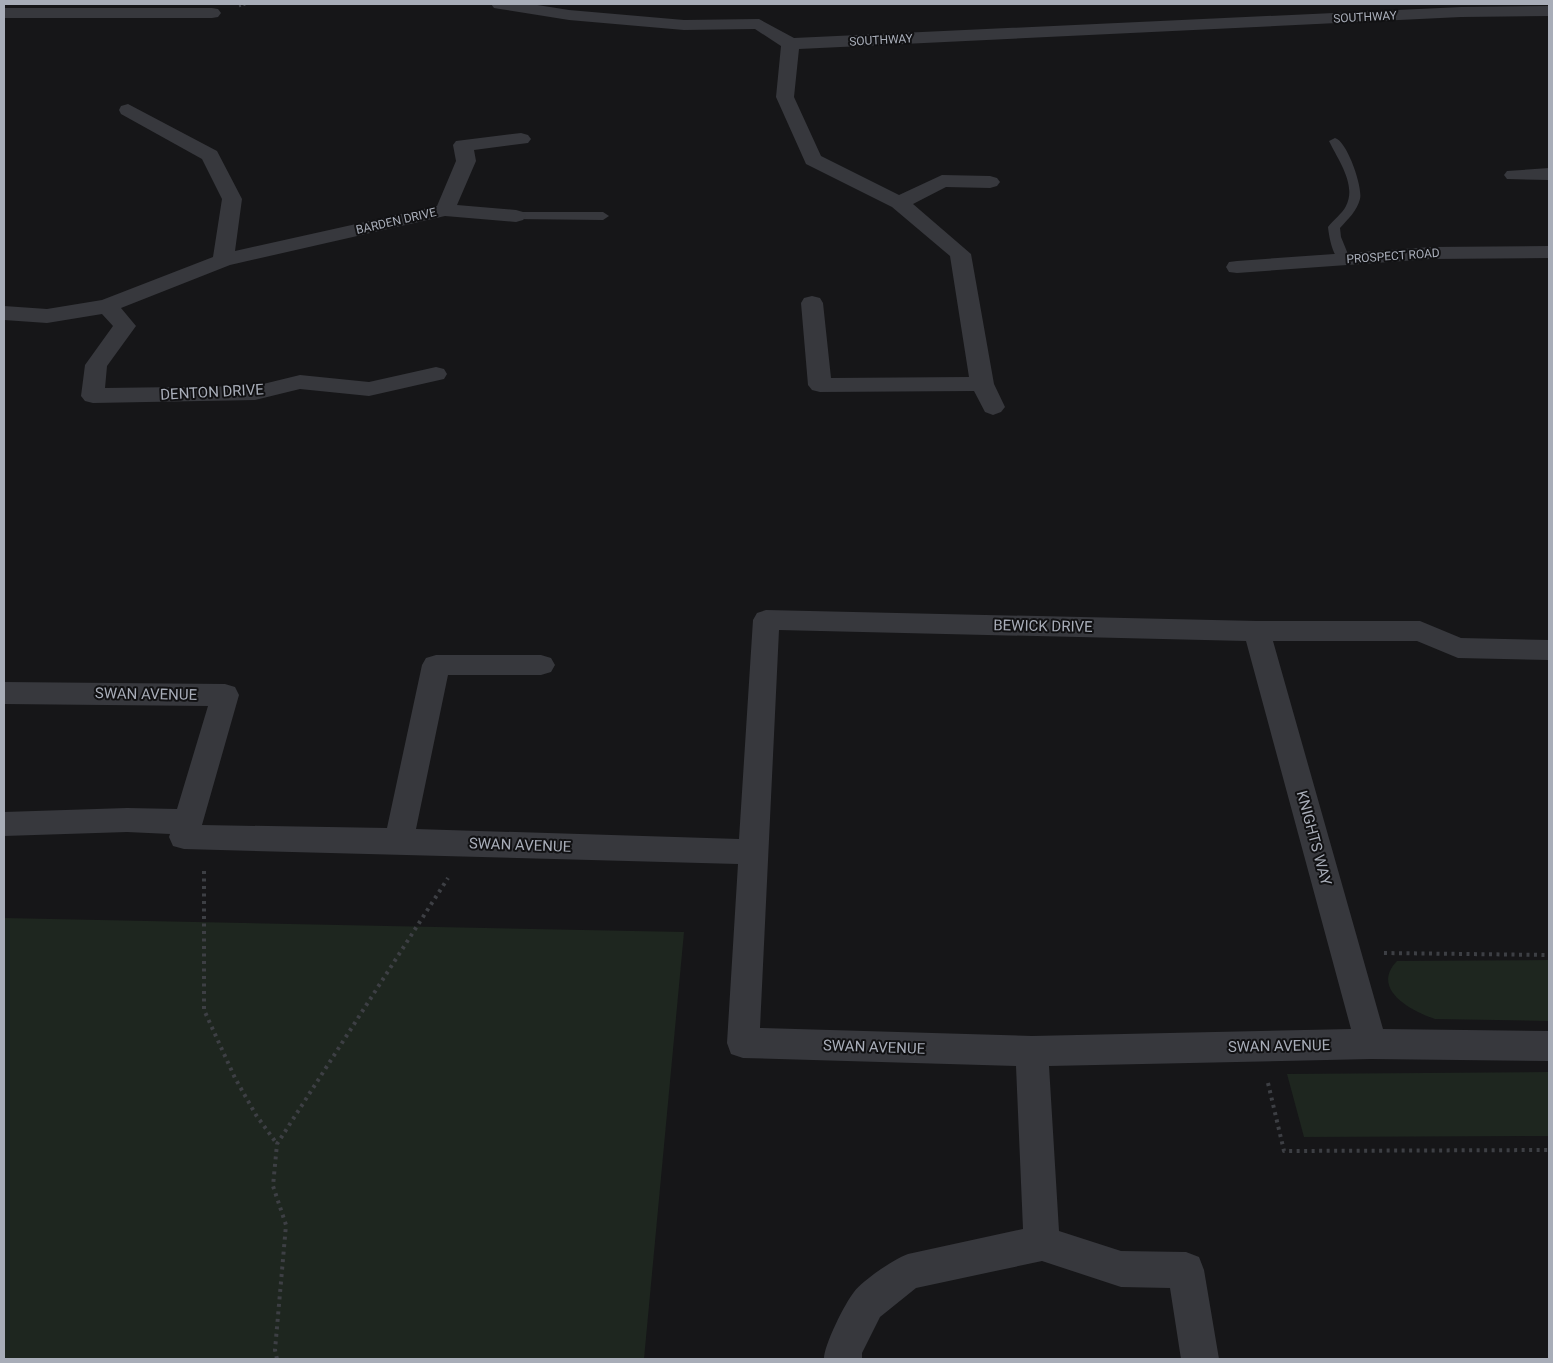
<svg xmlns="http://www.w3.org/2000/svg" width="1553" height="1363" font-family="Roboto,sans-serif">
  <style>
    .green { fill: #1e261f }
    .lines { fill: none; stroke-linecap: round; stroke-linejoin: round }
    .path-far1 { stroke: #3d3f44; stroke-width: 2.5; stroke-dasharray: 2 2.5; stroke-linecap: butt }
    .path { stroke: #3d3f44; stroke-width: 4; stroke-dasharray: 3 4.5; stroke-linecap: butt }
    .lane { fill: #37383d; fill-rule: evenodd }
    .street { fill: #37383d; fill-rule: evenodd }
    .labels { text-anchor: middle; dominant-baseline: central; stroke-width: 4; stroke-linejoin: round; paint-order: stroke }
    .far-street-label { font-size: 12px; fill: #a8adb8; stroke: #111113 }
    .street-label { font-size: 15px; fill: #a8adb8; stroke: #111113 }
  </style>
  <rect width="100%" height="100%" fill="#161618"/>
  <!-- green -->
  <g class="green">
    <path d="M 4,918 L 684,932 L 644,1359 L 4,1359 Z"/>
    <path d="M 1549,960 L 1549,1021 L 1435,1019 C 1411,1011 1370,989 1397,961 Z"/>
    <path d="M 1549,1072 L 1549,1136 L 1304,1137 L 1287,1074 Z"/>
  </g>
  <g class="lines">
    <!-- path-far1 -->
    <path class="path-far1" d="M 239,6 L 247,4"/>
    <!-- path -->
    <g class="path">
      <path d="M 204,871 L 204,1010 L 235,1078 L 256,1115 L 277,1144"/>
      <path d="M 1384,953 L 1549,955"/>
      <path d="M 1268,1083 L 1284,1151 L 1549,1150"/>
      <path d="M 277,1359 L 275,1350 L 286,1225 L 273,1186 L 277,1144 L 448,878"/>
    </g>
    <!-- lane -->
    <g class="lane">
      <path d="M 1335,138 C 1347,141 1363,187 1360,199 C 1357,211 1348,219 1340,228 L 1341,237 L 1350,259 L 1344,263 C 1333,260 1329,237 1328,227 C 1333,220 1342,214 1346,206 C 1357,185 1338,160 1329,141 Z"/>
      <path d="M 516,212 L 603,212 L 609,216 L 603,220 L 512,219 L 510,216 Z"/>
    </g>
    <!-- street -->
    <g class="street">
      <path d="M 491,4 L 531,4 L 569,10 L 684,20 L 759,19 L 794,38 L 1461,7 L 1549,6 L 1549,16 L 1461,17 L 799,49 L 794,97 L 821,156 L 899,195 L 942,175 L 990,176 L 997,178 L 1000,182 L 997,186 L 990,188 L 946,187 L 913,204 L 971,254 L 994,384 L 1005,407 L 1001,412 L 993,415 L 985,412 L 974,391 L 820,392 L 812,390 L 808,385 L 801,303 L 804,298 L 812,296 L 820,298 L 823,303 L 831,378 L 969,377 L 950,256 L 892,207 L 806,164 L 776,97 L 781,46 L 755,29 L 684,30 L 569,20 L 500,9 L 494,8 Z"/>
      <path d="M 4,8 L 212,8 L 218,9 L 221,13 L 218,17 L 212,18 L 4,18 Z"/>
      <path d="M 128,104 L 217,151 L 242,199 L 235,251 L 437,206 L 456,161 L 453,145 L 456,141 L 521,133 L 528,135 L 531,139 L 528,143 L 474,150 L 476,161 L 457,205 L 516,210 L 523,212 L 526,216 L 523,220 L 516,222 L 445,216 L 230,265 L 121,308 L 136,326 L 107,366 L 105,388 L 255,386 L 300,375 L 369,382 L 436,367 L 444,369 L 447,374 L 444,379 L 369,396 L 300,389 L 255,400 L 93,403 L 85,401 L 81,396 L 85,365 L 113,326 L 102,314 L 47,323 L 4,320 L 4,306 L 47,309 L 102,300 L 213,257 L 222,199 L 202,159 L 121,114 L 119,110 L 121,106 Z"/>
      <path d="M 1549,168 L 1549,180 L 1507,179 L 1504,175 L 1507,171 Z"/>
      <path d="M 1549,246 L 1549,258 L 1431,259 L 1237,273 L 1229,272 L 1226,267 L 1229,262 L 1237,261 L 1431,247 Z"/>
      <path d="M 766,610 L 1257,621 L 1420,621 L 1461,638 L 1549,640 L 1549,660 L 1458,658 L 1417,641 L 1273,641 L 1383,1029 L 1549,1031 L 1549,1061 L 1371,1059 L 1049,1066 L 1059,1231 L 1121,1251 L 1186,1252 L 1199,1257 L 1204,1270 L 1219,1359 L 1181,1359 L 1170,1288 L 1121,1287 L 1042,1261 L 916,1288 L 880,1317 L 862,1353 L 862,1359 L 824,1359 C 824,1345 845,1303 854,1292 C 863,1280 894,1259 908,1254 L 1023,1229 L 1016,1066 L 743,1058 L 731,1054 L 727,1043 L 738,864 L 184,849 L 173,846 L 169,837 L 170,834 L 127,832 L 4,836 L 4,812 L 127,808 L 177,809 L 208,706 L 4,704 L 4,682 L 225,684 L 235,687 L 239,695 L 202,825 L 387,828 L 422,665 L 426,658 L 436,655 L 541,655 L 551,658 L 555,665 L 551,672 L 541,675 L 448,675 L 416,829 L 739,839 L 753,620 L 757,613 ZM 779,630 L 1246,641 L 1351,1029 L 1032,1036 L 760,1028 Z"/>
    </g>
  </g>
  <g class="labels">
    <!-- far-street labels -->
    <g class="far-street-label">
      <text transform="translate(1365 17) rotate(-3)">SOUTHWAY</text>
      <text transform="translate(881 40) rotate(-3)">SOUTHWAY</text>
      <text transform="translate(396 221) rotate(-13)">BARDEN DRIVE</text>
      <text transform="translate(1393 256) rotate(-4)">PROSPECT ROAD</text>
    </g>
    <!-- street labels -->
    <g class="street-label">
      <text transform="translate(212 392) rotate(-3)">DENTON DRIVE</text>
      <text transform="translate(1043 626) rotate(1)">BEWICK DRIVE</text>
      <text transform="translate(146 694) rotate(1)">SWAN AVENUE</text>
      <text transform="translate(1314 838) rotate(75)">KNIGHTS WAY</text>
      <text transform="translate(520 845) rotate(2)">SWAN AVENUE</text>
      <text transform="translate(1279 1046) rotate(-1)">SWAN AVENUE</text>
      <text transform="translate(874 1047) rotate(2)">SWAN AVENUE</text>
    </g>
  </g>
  <!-- border -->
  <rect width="1553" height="1363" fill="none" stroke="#a8adb8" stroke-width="10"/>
</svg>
